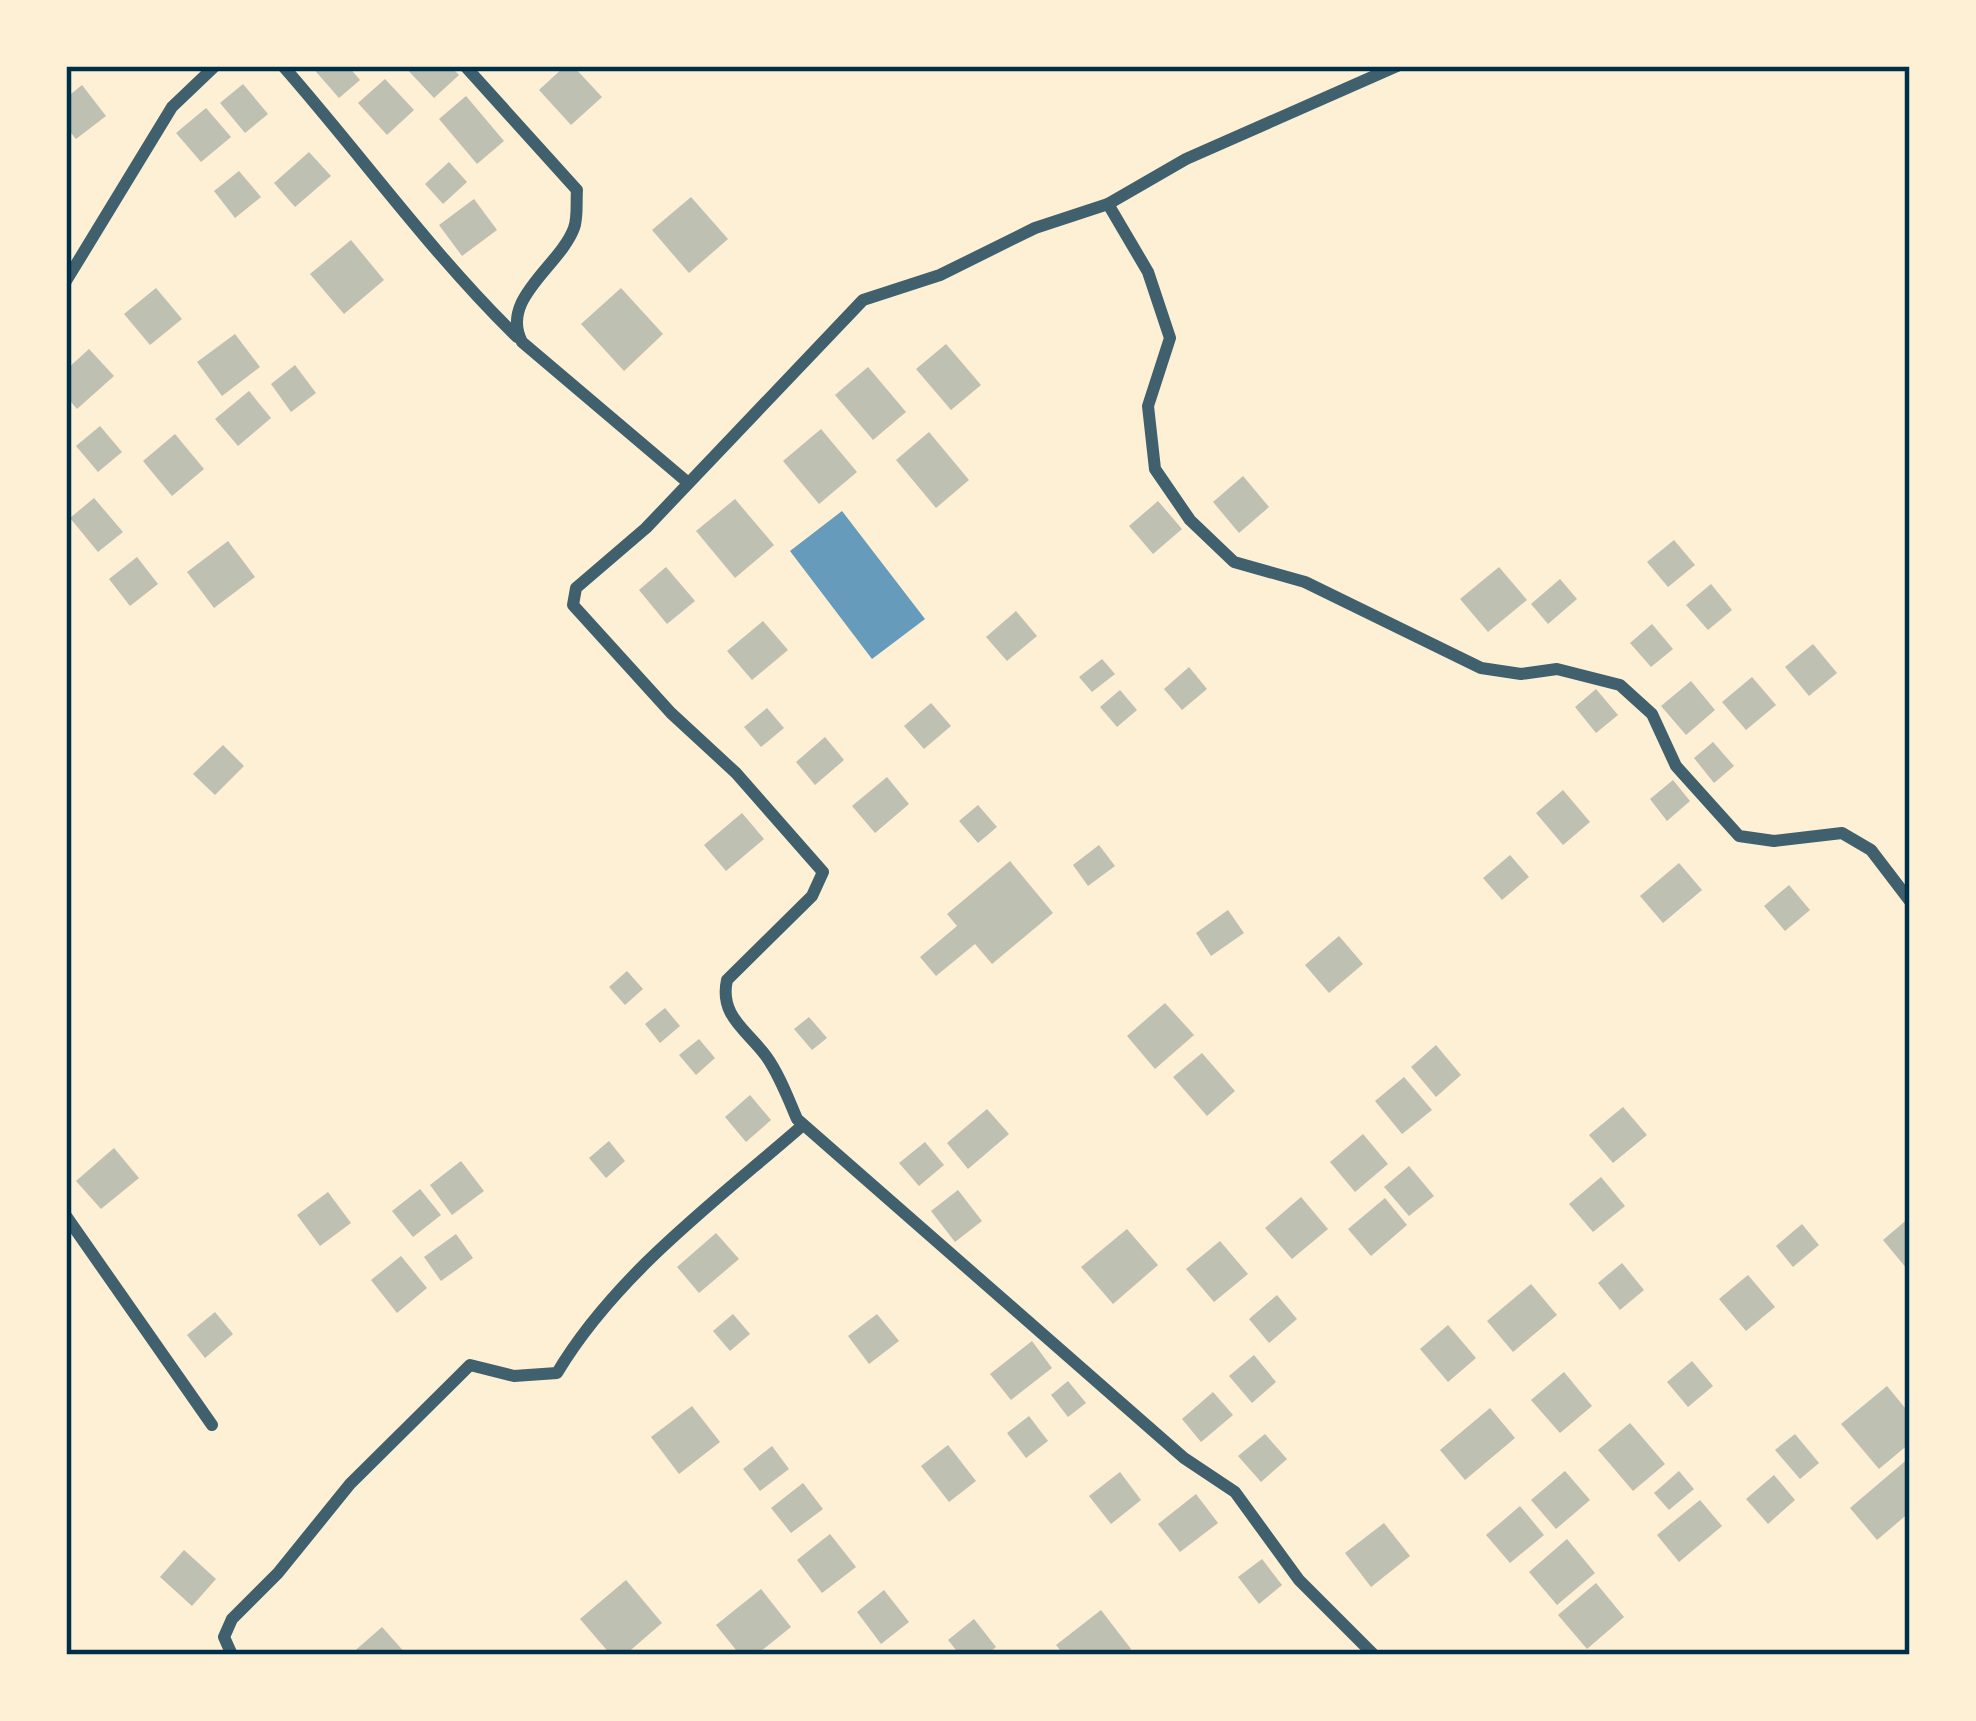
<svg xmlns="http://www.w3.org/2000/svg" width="1976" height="1721" font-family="'Noto Sans',sans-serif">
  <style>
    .water { fill: #669bbc }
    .building { fill: #bec0b2 }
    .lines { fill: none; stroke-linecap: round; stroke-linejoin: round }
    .minor { stroke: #3f606c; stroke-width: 12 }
    .neatline { fill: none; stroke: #003049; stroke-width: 4.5 }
  </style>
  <rect width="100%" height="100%" fill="#fdf0d5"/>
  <!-- water -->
  <path class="water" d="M 842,511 L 925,619 L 872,659 L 790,551 Z"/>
  <!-- building -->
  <g class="building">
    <path d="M 311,66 L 348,66 L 360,80 L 339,98 Z"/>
    <path d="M 404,66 L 450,66 L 459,75 L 434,98 Z"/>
    <path d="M 565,66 L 573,66 L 602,97 L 571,125 L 539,90 Z"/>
    <path d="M 385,79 L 414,110 L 387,135 L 358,103 Z"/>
    <path d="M 243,84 L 268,114 L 245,133 L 220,103 Z"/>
    <path d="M 82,85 L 106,116 L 76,139 L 66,127 L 66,98 Z"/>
    <path d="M 466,96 L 504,141 L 477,164 L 439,119 Z"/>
    <path d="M 206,108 L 231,137 L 201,162 L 176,133 Z"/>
    <path d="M 309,152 L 331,176 L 295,207 L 274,183 Z"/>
    <path d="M 449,162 L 467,182 L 443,204 L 425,184 Z"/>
    <path d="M 239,171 L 261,197 L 235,218 L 214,191 Z"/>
    <path d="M 691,197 L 728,239 L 689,273 L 652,230 Z"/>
    <path d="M 474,199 L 497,230 L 462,256 L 439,225 Z"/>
    <path d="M 351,240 L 384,280 L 344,314 L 310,274 Z"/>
    <path d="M 156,288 L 182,319 L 150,345 L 124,314 Z"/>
    <path d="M 621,288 L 663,334 L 624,371 L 581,324 Z"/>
    <path d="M 235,334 L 260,367 L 222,396 L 197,362 Z"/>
    <path d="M 946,344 L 981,385 L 951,410 L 916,369 Z"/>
    <path d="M 89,349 L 114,376 L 77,409 L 66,396 L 66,370 Z"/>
    <path d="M 295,365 L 316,393 L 291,412 L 271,384 Z"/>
    <path d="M 868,367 L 906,412 L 873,440 L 835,395 Z"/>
    <path d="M 249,391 L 271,418 L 238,446 L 215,419 Z"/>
    <path d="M 100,426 L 122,452 L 98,472 L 76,446 Z"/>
    <path d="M 821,429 L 857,472 L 819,504 L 783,461 Z"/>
    <path d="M 929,432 L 969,480 L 936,508 L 896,460 Z"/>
    <path d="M 175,434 L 204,469 L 172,496 L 143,461 Z"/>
    <path d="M 1243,476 L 1269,507 L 1239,533 L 1213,502 Z"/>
    <path d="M 94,498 L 123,532 L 98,552 L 70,518 Z"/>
    <path d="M 735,499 L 774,545 L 735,578 L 696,531 Z"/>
    <path d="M 1158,501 L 1182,529 L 1153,554 L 1129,526 Z"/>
    <path d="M 1674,540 L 1695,565 L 1668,587 L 1647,562 Z"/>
    <path d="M 228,541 L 255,577 L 214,608 L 187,572 Z"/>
    <path d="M 137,557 L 158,584 L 130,606 L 109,579 Z"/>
    <path d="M 666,567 L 695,601 L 667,624 L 639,590 Z"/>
    <path d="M 1499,567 L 1527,600 L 1488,632 L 1460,599 Z"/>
    <path d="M 1560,579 L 1577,599 L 1548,624 L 1531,604 Z"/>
    <path d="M 1711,584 L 1732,610 L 1708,630 L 1686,605 Z"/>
    <path d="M 1016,611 L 1037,636 L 1007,661 L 986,637 Z"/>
    <path d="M 763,621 L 788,650 L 752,680 L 727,651 Z"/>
    <path d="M 1652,624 L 1673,649 L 1651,667 L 1630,643 Z"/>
    <path d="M 1813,644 L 1837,673 L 1809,696 L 1785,667 Z"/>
    <path d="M 1102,659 L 1115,674 L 1092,692 L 1079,677 Z"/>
    <path d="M 1189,667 L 1207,689 L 1182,710 L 1164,689 Z"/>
    <path d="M 1752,677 L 1776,705 L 1746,730 L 1722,702 Z"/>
    <path d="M 1691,681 L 1715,710 L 1686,735 L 1661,706 Z"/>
    <path d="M 1596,689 L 1618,715 L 1596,733 L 1575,707 Z"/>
    <path d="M 1120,690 L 1137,710 L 1117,727 L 1100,707 Z"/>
    <path d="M 931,703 L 951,726 L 924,749 L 904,726 Z"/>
    <path d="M 767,708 L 784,728 L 761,747 L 744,727 Z"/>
    <path d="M 825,737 L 844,760 L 815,785 L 796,762 Z"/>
    <path d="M 1713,742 L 1734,766 L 1714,783 L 1694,758 Z"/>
    <path d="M 223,745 L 244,766 L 215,795 L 193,774 Z"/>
    <path d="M 887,777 L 909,804 L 875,833 L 852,806 Z"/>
    <path d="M 1673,780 L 1690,801 L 1667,821 L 1650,799 Z"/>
    <path d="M 1563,790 L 1590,822 L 1563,845 L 1536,813 Z"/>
    <path d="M 978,805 L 997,827 L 978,843 L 959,821 Z"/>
    <path d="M 742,813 L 764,839 L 726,871 L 704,845 Z"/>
    <path d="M 1099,845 L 1115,866 L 1088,886 L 1073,865 Z"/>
    <path d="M 1510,855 L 1529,877 L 1502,900 L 1483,878 Z"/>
    <path d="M 1010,861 L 1053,913 L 992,964 L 975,944 L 936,976 L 920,957 L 957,926 L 947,914 Z"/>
    <path d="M 1679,863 L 1702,890 L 1663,923 L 1640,896 Z"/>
    <path d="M 1789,885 L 1810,910 L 1785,931 L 1764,906 Z"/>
    <path d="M 1228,910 L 1244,933 L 1211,956 L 1196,933 Z"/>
    <path d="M 1339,936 L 1363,964 L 1329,993 L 1305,965 Z"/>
    <path d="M 627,971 L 643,989 L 625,1005 L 609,987 Z"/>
    <path d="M 1165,1003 L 1194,1035 L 1155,1069 L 1127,1036 Z"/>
    <path d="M 665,1008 L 680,1026 L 660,1043 L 645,1024 Z"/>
    <path d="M 809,1017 L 827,1038 L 812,1050 L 794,1029 Z"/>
    <path d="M 699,1039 L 715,1058 L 696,1075 L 679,1055 Z"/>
    <path d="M 1436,1045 L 1461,1075 L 1436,1097 L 1411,1067 Z"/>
    <path d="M 1202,1053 L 1235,1091 L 1207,1116 L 1173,1077 Z"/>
    <path d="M 1404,1077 L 1432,1110 L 1402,1134 L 1375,1101 Z"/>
    <path d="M 750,1095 L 771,1120 L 746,1142 L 725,1117 Z"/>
    <path d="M 1623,1107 L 1647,1135 L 1613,1163 L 1589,1135 Z"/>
    <path d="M 987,1109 L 1009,1134 L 968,1169 L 947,1143 Z"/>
    <path d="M 1363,1134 L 1388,1164 L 1355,1192 L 1330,1162 Z"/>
    <path d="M 609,1141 L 625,1161 L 606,1178 L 589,1158 Z"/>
    <path d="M 925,1142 L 944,1165 L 919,1186 L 899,1163 Z"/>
    <path d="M 114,1148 L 139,1178 L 101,1209 L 76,1181 Z"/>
    <path d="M 461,1161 L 484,1191 L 452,1215 L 430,1185 Z"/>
    <path d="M 1409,1166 L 1434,1196 L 1409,1216 L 1384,1187 Z"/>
    <path d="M 1601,1177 L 1625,1206 L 1593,1232 L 1569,1204 Z"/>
    <path d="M 420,1189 L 441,1215 L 413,1237 L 392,1211 Z"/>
    <path d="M 958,1190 L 982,1221 L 955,1242 L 931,1211 Z"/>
    <path d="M 328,1192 L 351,1223 L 320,1246 L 297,1215 Z"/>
    <path d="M 1301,1197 L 1328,1229 L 1292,1259 L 1265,1228 Z"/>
    <path d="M 1385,1198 L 1407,1225 L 1371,1256 L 1348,1229 Z"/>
    <path d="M 1910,1217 L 1910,1266 L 1907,1269 L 1883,1240 Z"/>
    <path d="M 1802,1224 L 1819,1245 L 1793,1267 L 1776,1246 Z"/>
    <path d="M 1127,1229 L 1158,1265 L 1113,1304 L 1081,1267 Z"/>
    <path d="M 716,1233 L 739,1259 L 699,1293 L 677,1267 Z"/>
    <path d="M 456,1234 L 473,1258 L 441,1281 L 424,1257 Z"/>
    <path d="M 1220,1241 L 1248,1274 L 1214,1302 L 1186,1269 Z"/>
    <path d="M 401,1256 L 427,1288 L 397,1313 L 371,1280 Z"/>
    <path d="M 1622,1263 L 1644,1290 L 1620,1310 L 1598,1283 Z"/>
    <path d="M 1748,1275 L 1775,1307 L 1746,1331 L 1719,1299 Z"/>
    <path d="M 1531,1284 L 1557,1315 L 1513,1352 L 1487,1321 Z"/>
    <path d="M 1277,1295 L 1297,1319 L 1269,1343 L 1249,1319 Z"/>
    <path d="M 215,1312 L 233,1334 L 205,1358 L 187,1335 Z"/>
    <path d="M 733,1314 L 750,1334 L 730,1351 L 713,1331 Z"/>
    <path d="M 877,1314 L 899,1341 L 869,1364 L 848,1336 Z"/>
    <path d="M 1448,1325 L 1476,1358 L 1448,1382 L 1420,1349 Z"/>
    <path d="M 1032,1341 L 1052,1368 L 1011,1400 L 990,1374 Z"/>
    <path d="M 1254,1355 L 1276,1382 L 1252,1403 L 1229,1376 Z"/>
    <path d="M 1692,1361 L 1713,1386 L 1688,1407 L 1667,1382 Z"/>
    <path d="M 1564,1372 L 1592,1406 L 1560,1433 L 1531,1400 Z"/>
    <path d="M 1068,1381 L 1086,1403 L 1068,1417 L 1051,1395 Z"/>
    <path d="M 1887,1386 L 1910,1414 L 1910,1443 L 1879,1469 L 1841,1424 Z"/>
    <path d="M 1213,1392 L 1233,1415 L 1201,1442 L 1182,1419 Z"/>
    <path d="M 692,1406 L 720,1442 L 679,1474 L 651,1437 Z"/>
    <path d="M 1490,1408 L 1515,1438 L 1465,1480 L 1440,1450 Z"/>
    <path d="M 1029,1416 L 1048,1441 L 1026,1458 L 1007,1433 Z"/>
    <path d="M 1630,1423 L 1665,1464 L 1633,1491 L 1598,1450 Z"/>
    <path d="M 1265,1434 L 1287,1459 L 1261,1482 L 1238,1456 Z"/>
    <path d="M 1795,1434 L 1819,1463 L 1800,1479 L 1775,1450 Z"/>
    <path d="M 948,1445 L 976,1481 L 949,1502 L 921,1466 Z"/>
    <path d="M 772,1446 L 789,1469 L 760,1491 L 743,1469 Z"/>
    <path d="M 1910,1457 L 1910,1512 L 1877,1540 L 1850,1508 Z"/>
    <path d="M 1565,1471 L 1590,1500 L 1556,1529 L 1531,1500 Z"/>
    <path d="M 1679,1471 L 1694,1489 L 1669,1510 L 1654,1493 Z"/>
    <path d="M 1120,1472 L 1141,1500 L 1111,1524 L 1089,1496 Z"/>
    <path d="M 1774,1475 L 1795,1500 L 1768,1524 L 1746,1499 Z"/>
    <path d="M 803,1483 L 823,1509 L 791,1533 L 771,1508 Z"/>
    <path d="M 1196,1494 L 1218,1523 L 1180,1552 L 1158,1524 Z"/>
    <path d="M 1700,1500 L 1722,1526 L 1679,1562 L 1657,1535 Z"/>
    <path d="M 1520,1506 L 1544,1535 L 1510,1563 L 1486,1535 Z"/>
    <path d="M 1384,1523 L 1410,1556 L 1371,1587 L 1345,1553 Z"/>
    <path d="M 830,1534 L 856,1567 L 822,1593 L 797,1560 Z"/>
    <path d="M 1567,1539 L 1595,1573 L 1557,1605 L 1529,1572 Z"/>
    <path d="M 184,1550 L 216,1579 L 192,1606 L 160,1577 Z"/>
    <path d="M 1262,1559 L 1282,1585 L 1259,1604 L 1238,1577 Z"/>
    <path d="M 626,1580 L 662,1623 L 625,1655 L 611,1655 L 580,1619 Z"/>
    <path d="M 1596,1583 L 1624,1617 L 1587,1649 L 1558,1615 Z"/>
    <path d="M 761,1589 L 791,1627 L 756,1655 L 740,1655 L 716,1625 Z"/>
    <path d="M 884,1590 L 909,1622 L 881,1644 L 857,1612 Z"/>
    <path d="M 1101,1610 L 1131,1649 L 1124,1655 L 1064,1655 L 1056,1645 Z"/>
    <path d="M 974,1619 L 996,1647 L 986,1655 L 960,1655 L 948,1640 Z"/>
    <path d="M 382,1627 L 407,1655 L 350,1655 Z"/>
  </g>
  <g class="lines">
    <!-- minor -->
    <g class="minor">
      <path d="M 283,66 C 362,156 432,254 517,337"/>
      <path d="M 465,66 L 577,190 C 576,201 578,218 574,228 C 560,266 499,299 522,342 L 686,481"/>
      <path d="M 1108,204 L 1148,272 L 1170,338 L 1148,406 L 1155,469 L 1190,520 L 1234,562 L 1305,582 L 1481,668 L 1521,674 L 1557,669 L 1620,685 L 1652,714 L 1676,766 L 1739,836 L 1774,841 L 1842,833 L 1871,850 L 1910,901"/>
      <path d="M 66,281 L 172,107 L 215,66"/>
      <path d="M 66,1216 L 212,1425"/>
      <path d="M 232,1655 L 224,1637 L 232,1619 L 278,1573 L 350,1484 L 459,1376 L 470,1365 L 514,1376 L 557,1373 C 616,1274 717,1200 803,1125"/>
      <path d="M 1374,1655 L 1299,1580 L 1235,1492 L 1184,1458 L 797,1119 C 788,1098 779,1074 766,1056 C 747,1030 719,1016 727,980 L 812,896 L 823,872 L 736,773 L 671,713 L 573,605 L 576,588 L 646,528 L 863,300 L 940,275 L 1035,228 L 1108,204 L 1186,159 L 1397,66"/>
    </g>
  </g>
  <!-- border -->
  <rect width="1976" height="1721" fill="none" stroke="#fdf0d5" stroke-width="138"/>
  <rect x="69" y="69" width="1838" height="1583" class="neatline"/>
</svg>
